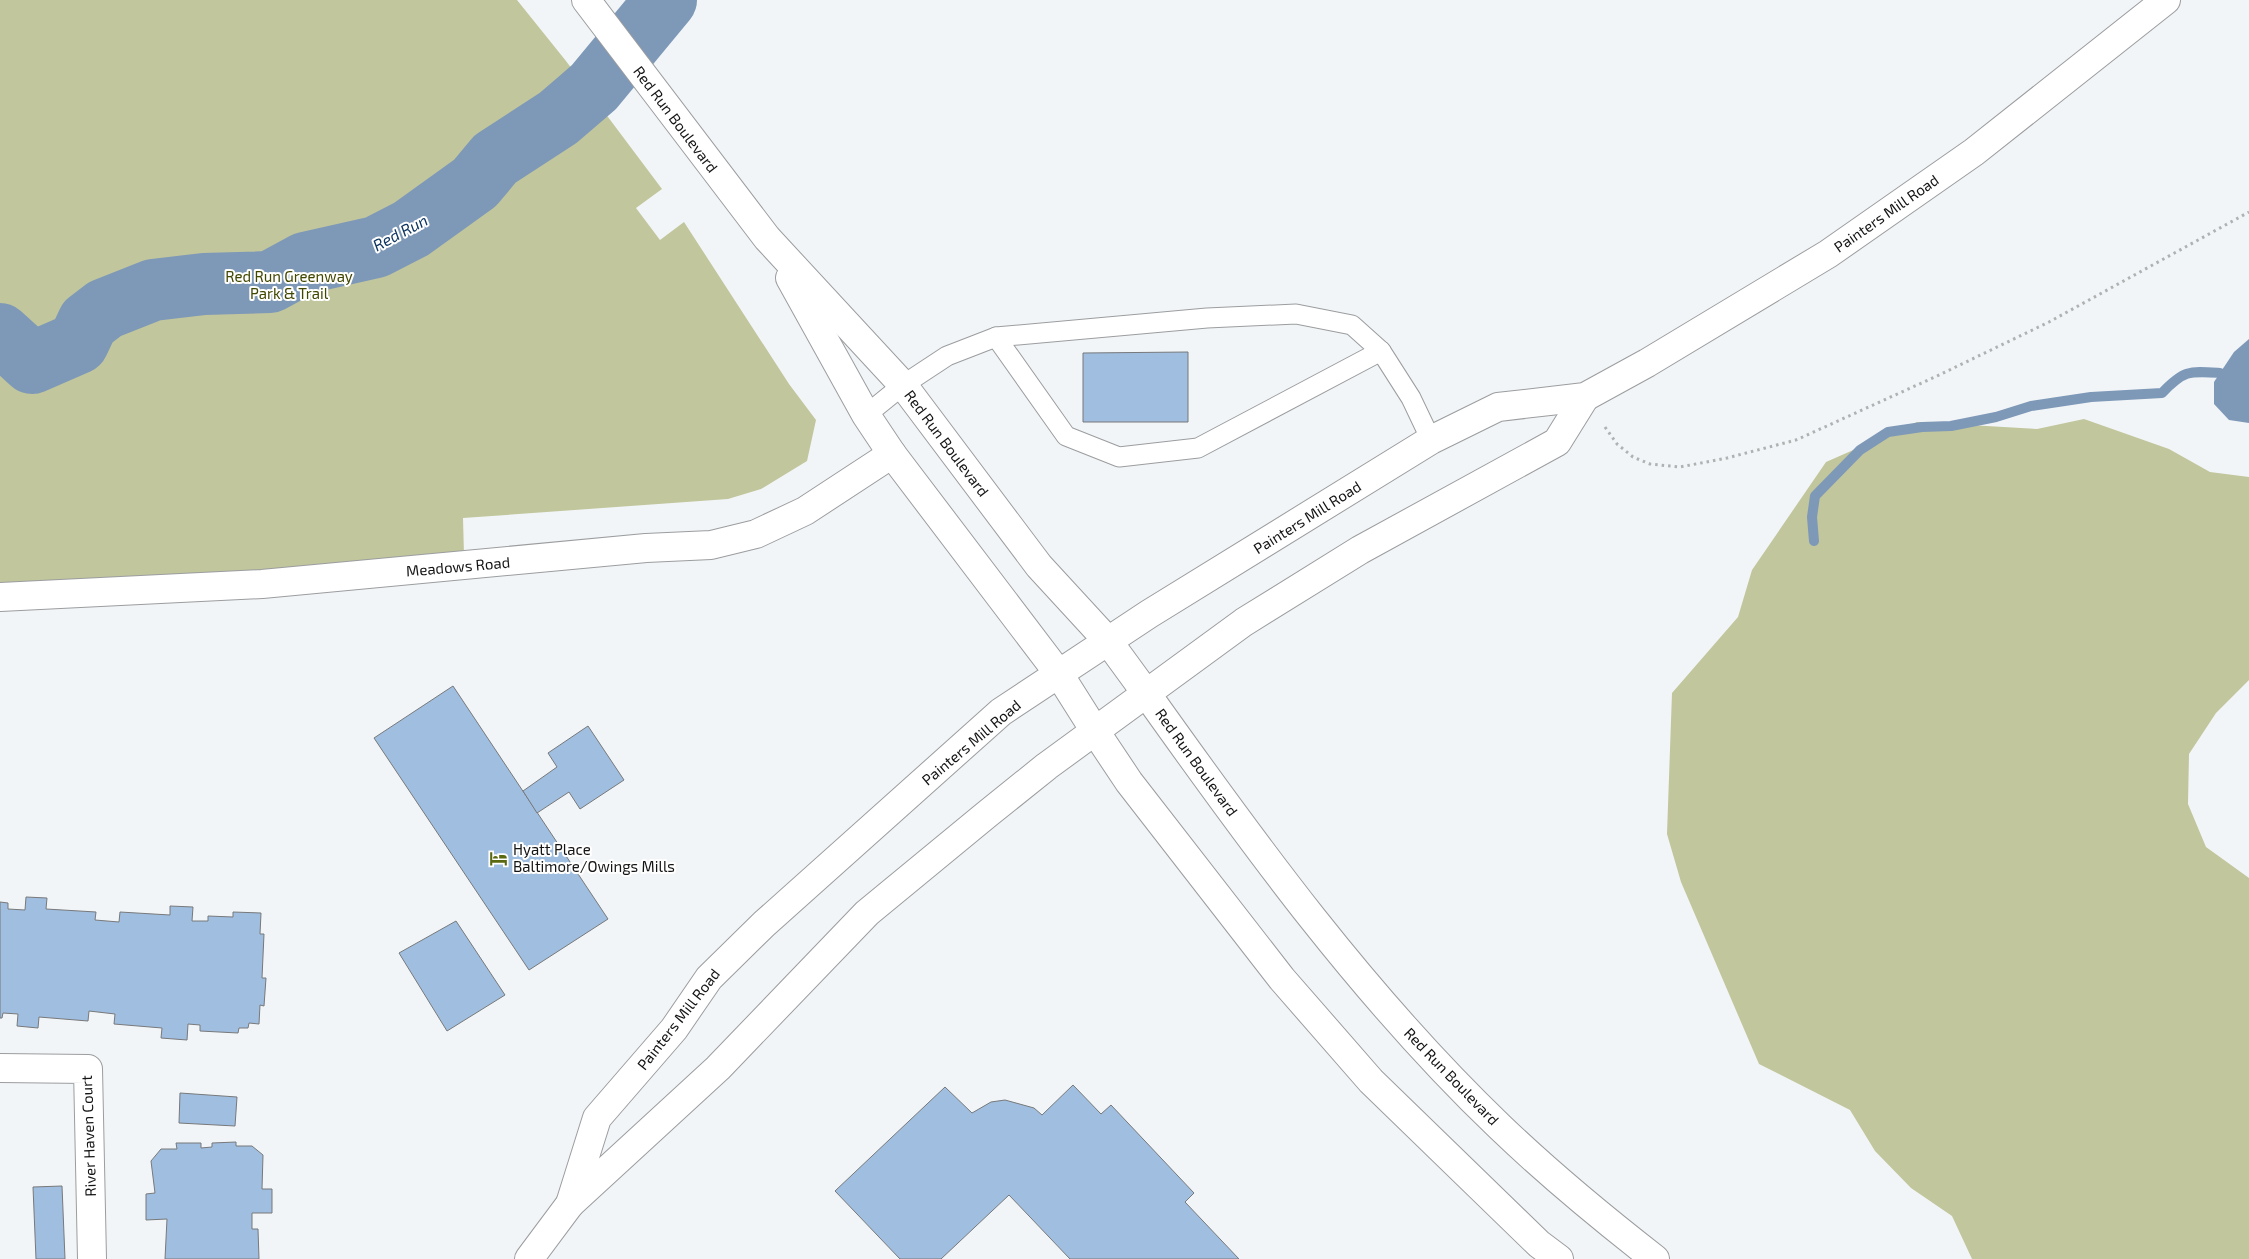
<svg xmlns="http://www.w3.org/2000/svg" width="2249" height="1259" font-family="'Exo 2',sans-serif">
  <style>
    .green { fill: #c1c69d }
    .water { fill: #7e98b8 }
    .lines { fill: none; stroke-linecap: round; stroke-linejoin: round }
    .stream { stroke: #7e98b8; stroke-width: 10 }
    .river { stroke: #7e98b8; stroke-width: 62 }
    .building { fill: #a0bedf; stroke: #77797b }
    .lane-casing { stroke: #9b9d9f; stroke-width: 21 }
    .street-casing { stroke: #9b9d9f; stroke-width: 30 }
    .secondary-casing { stroke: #9b9d9f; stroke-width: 30 }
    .path { stroke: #afb1b2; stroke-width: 3; stroke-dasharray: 2.5 4; stroke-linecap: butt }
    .lane { stroke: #fff; stroke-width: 19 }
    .street { stroke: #fff; stroke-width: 28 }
    .secondary { stroke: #fff; stroke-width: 28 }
    .labels { text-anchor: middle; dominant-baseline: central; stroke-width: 4; stroke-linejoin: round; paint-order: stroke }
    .street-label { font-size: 15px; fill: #141415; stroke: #fff }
    .park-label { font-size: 15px; fill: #424700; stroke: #fff }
    .poi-label { font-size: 15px; fill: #141415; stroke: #fff; text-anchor: start }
    .water-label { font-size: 16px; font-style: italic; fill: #0e3560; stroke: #fff }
  </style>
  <rect width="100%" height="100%" fill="#f2f5f7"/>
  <!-- green -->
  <g class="green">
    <path d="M 0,0 L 517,0 L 566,61 L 662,189 L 636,208 L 660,240 L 684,222 L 789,384 L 816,420 L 807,461 L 761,489 L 728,499 L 463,518 L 464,555 L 0,610 Z"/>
    <path d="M 2084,419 L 2169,449 L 2210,472 L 2249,477 L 2249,680 L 2216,713 L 2189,754 L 2188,804 L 2206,847 L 2249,878 L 2249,1259 L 1972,1259 L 1952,1216 L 1911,1188 L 1875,1151 L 1850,1110 L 1759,1064 L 1681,882 L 1667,834 L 1672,693 L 1738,617 L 1752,570 L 1826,462 L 1917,422 L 2037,429 Z"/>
  </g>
  <!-- water -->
  <path class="water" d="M 2249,339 L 2249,423 L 2229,420 L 2214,404 L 2214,382 L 2234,352 Z"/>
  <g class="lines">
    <!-- stream -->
    <path class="stream" d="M 1814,541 L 1812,517 L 1815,496 L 1860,450 L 1888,432 L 1922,427 L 1951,426 L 1996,417 L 2031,406 L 2091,397 L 2162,393 C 2184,370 2189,371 2220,373"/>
    <!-- river -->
    <path class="river" d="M 0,334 L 32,363 L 78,343 L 88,322 L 105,309 L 153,290 L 204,284 L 270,282 L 305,263 L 376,247 L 411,229 L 475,183 L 495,159 L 558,118 L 579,100 L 594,87 L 666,0"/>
  </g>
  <!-- building -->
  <g class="building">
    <path d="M 1188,352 L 1188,422 L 1083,422 L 1083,353 Z"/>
    <path d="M 453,686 L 608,919 L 529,970 L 374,738 Z"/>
    <path d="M 588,726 L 624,780 L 580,809 L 569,792 L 537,813 L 523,791 L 557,767 L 548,753 Z"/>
    <path d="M 26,897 L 47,898 L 46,909 L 96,912 L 95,920 L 119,922 L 120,912 L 170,915 L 170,906 L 193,907 L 192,921 L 208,921 L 208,916 L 233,917 L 233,912 L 261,913 L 260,934 L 264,934 L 262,978 L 266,978 L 264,1006 L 260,1005 L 259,1024 L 249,1023 L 248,1028 L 239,1028 L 238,1033 L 200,1031 L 200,1025 L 188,1024 L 187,1040 L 161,1038 L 162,1028 L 114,1024 L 115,1014 L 89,1011 L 88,1021 L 39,1017 L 38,1028 L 17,1026 L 18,1014 L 3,1013 L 2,1018 L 0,1018 L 0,902 L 8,903 L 8,909 L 25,910 Z"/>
    <path d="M 456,921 L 505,995 L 447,1031 L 399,953 Z"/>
    <path d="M 1073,1085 L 1101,1114 L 1111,1105 L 1194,1193 L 1185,1202 L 1239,1259 L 1070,1259 L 1009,1195 L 941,1259 L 900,1259 L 835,1191 L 945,1087 L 972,1113 L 991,1102 L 1005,1100 L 1034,1108 L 1042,1115 Z"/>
    <path d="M 180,1093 L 237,1097 L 235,1126 L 179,1123 Z"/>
    <path d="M 236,1142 L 236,1146 L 252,1146 L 263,1155 L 262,1189 L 272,1189 L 272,1213 L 252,1213 L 252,1229 L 258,1229 L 259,1259 L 165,1259 L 167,1219 L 146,1220 L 146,1194 L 155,1193 L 151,1161 L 161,1149 L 177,1149 L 176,1143 L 201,1143 L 201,1148 L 212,1147 L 212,1143 Z"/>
    <path d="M 62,1186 L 65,1259 L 36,1259 L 33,1187 Z"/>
  </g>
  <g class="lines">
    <defs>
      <g id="lane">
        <path d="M 996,337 L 1066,436 L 1119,457 L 1198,448 L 1381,351 L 1411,398 L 1431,440"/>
        <path d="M 866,415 L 903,385 L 947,356 L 996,337 L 1207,318 L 1296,314 L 1352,325 L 1381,351"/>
      </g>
      <g id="street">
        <path d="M 0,597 L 262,584 L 646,548 L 711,545 L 756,534 L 805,511 L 892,454"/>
        <path d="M 1146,693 C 1254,845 1365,998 1500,1127 C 1549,1174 1601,1217 1655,1259"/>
        <path d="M 1095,731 L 1129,782 L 1282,979 L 1371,1081 L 1539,1244 L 1559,1259"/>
        <path d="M 0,1068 L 88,1069 L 92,1259"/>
      </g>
      <g id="secondary">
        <path d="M 586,0 L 767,238 L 903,385 L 1039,566 L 1108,641 L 1146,693"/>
        <path d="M 790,278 L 866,415 L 892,454 L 1059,674 L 1095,731"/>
        <path d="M 570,1204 L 597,1118 L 674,1029 L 709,978 L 764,924 L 1001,712 L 1149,614 L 1431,440 L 1498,407 L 1585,397 L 1647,363 L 1828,254 L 1974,152 L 2166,0"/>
        <path d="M 529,1259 L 570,1204 L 718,1068 L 867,913 L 986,815 L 1047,766 L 1244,622 L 1360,550 L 1557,442 L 1585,397"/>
      </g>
    </defs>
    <!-- lane casing -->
    <use href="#lane" class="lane-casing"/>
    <!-- street casing -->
    <use href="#street" class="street-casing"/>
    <!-- secondary casing -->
    <use href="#secondary" class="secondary-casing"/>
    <!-- path -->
    <path class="path" d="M 1605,427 L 1617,444 L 1633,457 L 1650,464 L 1680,467 L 1727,458 L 1796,440 L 1937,376 L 2049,322 L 2249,212"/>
    <!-- lane -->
    <use href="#lane" class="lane"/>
    <!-- street -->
    <use href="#street" class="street"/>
    <!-- secondary -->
    <use href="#secondary" class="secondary"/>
  </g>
  <!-- icons -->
  <defs>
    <symbol id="hotel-bare" viewBox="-9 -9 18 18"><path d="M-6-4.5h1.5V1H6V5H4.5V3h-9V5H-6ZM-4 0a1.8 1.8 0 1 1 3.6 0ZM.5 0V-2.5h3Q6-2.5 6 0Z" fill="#5a680f" stroke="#fff" stroke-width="2.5" paint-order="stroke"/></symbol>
  </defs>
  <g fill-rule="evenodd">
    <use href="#hotel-bare" x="486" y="846" width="25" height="25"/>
  </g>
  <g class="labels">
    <!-- street labels -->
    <g class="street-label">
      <text transform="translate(676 119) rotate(53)">Red Run Boulevard</text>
      <text transform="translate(1886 213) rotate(-35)">Painters Mill Road</text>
      <text transform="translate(947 443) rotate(53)">Red Run Boulevard</text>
      <text transform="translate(1307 517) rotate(-32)">Painters Mill Road</text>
      <text transform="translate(458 566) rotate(-5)">Meadows Road</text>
      <text transform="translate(971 742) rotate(-40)">Painters Mill Road</text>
      <text transform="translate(1197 762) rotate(54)">Red Run Boulevard</text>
      <text transform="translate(678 1019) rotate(-52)">Painters Mill Road</text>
      <text transform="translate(1452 1076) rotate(46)">Red Run Boulevard</text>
      <text transform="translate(88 1136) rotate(-92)">River Haven Court</text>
    </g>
    <!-- park labels -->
    <g class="park-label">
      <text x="289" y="276">Red Run Greenway<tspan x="289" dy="17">Park &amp; Trail</tspan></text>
    </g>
    <!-- poi labels -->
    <g class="poi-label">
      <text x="513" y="849">Hyatt Place<tspan x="513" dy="17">Baltimore/Owings Mills</tspan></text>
    </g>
    <!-- water labels -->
    <g class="water-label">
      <text transform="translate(400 232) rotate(-28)">Red Run</text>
    </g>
  </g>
</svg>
